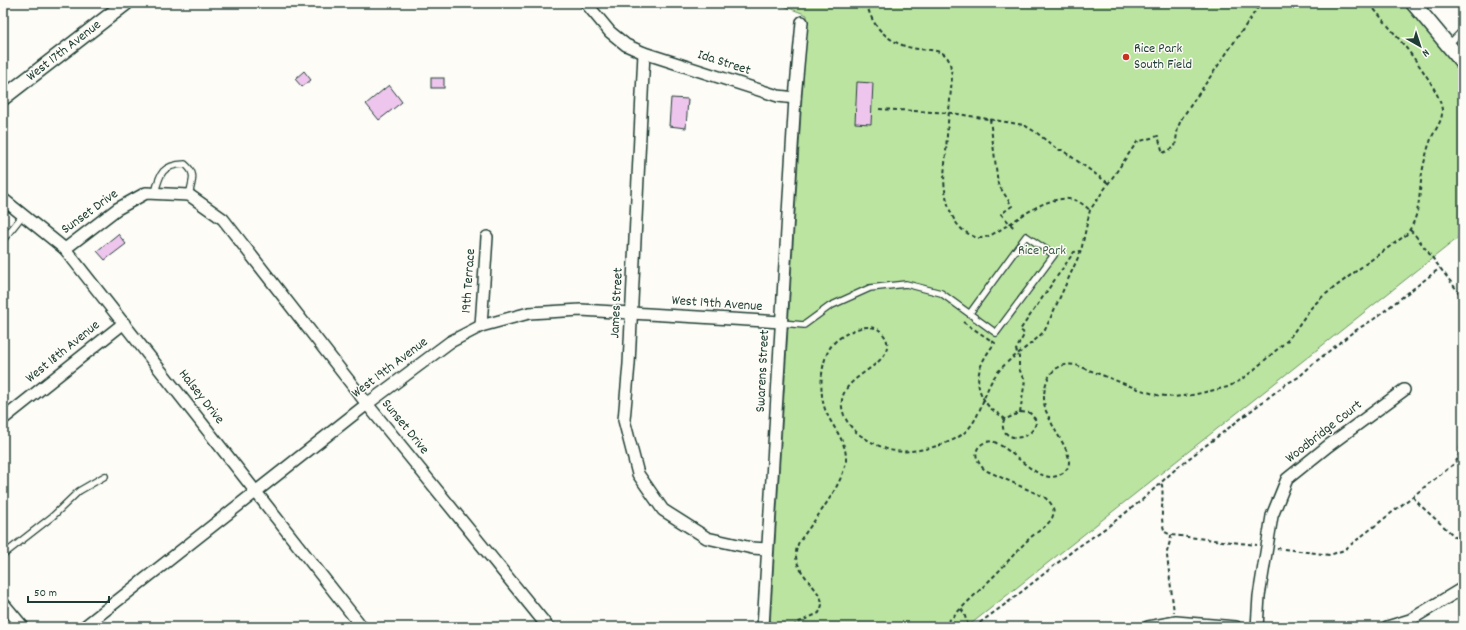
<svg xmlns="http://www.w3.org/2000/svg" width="1466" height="630" font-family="Dekko,sans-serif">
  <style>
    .green { fill: #bbe4a0; stroke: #6d906a }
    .building { fill: #eec5ed; stroke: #1f3d34 }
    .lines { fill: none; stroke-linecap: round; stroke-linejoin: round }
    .service-casing { stroke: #1f3d34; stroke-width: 8 }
    .minor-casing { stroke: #1f3d34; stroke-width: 14 }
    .tertiary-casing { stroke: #1f3d34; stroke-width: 17 }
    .path { stroke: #1f3d34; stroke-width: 2; stroke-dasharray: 4 3; stroke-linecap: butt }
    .service { stroke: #fdfcf7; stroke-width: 5.5 }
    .minor { stroke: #fdfcf7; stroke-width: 11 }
    .tertiary { stroke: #fdfcf7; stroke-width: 14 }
    .poi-dot { fill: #c8321e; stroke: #fdfcf7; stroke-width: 1.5 }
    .labels { text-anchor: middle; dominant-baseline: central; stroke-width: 3; stroke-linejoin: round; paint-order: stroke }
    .poi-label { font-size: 14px; fill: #1f3d34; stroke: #fdfcf7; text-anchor: start }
    .street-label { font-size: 14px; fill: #1f3d34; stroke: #fdfcf7 }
    .park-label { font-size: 14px; fill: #3e5e4a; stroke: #fdfcf7 }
  </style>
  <rect width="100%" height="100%" fill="#fdfcf7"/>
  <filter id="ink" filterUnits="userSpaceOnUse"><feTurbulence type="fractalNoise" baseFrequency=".025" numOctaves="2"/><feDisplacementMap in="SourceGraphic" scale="8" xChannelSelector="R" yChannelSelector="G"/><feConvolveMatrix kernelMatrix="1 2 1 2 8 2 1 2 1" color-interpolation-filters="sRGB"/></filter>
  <g filter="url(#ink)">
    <!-- green -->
    <path class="green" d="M 776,3 L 1405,3 L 1463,73 L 1463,234 L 967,627 L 770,627 L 807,15 Z"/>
    <!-- building -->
    <g class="building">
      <path d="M 304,71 L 311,80 L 302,87 L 295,79 Z"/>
      <rect x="431" y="78" width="13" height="10"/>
      <path d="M 857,82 L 873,83 L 871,124 L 855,123 Z"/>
      <path d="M 389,85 L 402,102 L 379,120 L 366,104 Z"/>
      <path d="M 671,98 L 688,99 L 686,128 L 669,126 Z"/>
      <path d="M 118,234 L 126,244 L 105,260 L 97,251 Z"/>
    </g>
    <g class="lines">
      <defs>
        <g id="service">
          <path d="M 1448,45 L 1463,30"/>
          <path d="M 155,193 C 160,173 162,165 185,164 C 197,174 192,181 189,195"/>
          <path d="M 3,240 L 23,215"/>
          <path d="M 781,323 L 804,325 L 830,306 L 870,288 L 906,284 L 941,293 L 996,333 L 1054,255 L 1026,236 L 970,313"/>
          <path d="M 3,555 L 53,516 L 79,491 L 105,476"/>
        </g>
        <g id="minor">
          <path d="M 586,3 L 610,32 L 626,45 L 644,53 L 778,96 L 795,98"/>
          <path d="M 644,53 L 629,364 L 624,420 L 638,474 L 663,510 L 707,538 L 752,548 L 767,549"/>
          <path d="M 3,199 L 65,249 L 362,627"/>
          <path d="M 65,249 L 117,209 L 146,193 L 189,195 L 223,219 L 367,404 L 548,627"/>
          <path d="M 481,326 L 487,237"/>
          <path d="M 3,419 L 124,323"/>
          <path d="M 3,603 L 23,627"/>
          <path d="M 84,627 L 367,404 L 450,342 L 481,326 L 529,313 L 581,310 L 781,322"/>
          <path d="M 763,627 L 795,98 L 802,22"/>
          <path d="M 1148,627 L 1176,622 L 1236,627"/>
          <path d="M 1257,627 L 1259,596 L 1272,516 L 1287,479 L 1328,446 L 1404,390"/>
          <path d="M 1387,627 L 1410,620 L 1463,588"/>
        </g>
        <g id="tertiary">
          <path d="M 1413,3 L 1463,63"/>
          <path d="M 3,98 L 126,3"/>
        </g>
      </defs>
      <!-- service casing -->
      <use href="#service" class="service-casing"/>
      <!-- minor casing -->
      <use href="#minor" class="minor-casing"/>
      <!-- tertiary casing -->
      <use href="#tertiary" class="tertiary-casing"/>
      <!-- path -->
      <g class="path">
        <path d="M 867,3 C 871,29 893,46 918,49 C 926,50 938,49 945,55 C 951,60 951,70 952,77 C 950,103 947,128 946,153 C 945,165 943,178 945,190 C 947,204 952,222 964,231 C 969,234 974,238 980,238 C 991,237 999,230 1008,225 C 1026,213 1054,192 1077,201 C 1082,203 1086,207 1090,210"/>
        <path d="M 879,109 L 952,113 L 1024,125 L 1037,133 L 1058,150 L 1062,150 L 1108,183"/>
        <path d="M 990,119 L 998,184 L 1012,206 L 1001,214 L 1015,229"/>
        <path d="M 1410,230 L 1415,235 L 1463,298"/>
        <path d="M 963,322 L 995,343 C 978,364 970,385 990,408 C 995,412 1001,415 1005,419"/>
        <path d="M 1021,412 L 1030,413 L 1035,419 L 1036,423 C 1030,445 996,440 1004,420 Z"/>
        <path d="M 1020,413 L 1025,380 L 1019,369 L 1019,357 L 1016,350 L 1024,335 L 1023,332 L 1020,330 L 1074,252 L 1081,251"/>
        <path d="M 1161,484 L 1162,485 C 1164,500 1159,519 1165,532 L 1171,535 L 1257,545"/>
        <path d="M 1413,497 L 1420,505 L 1463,544"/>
        <path d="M 1171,535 C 1171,542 1166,550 1167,556 L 1174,612"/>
        <path d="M 1277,548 L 1330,555 L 1344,550 L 1454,464 C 1461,456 1458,450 1463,442"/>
        <path d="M 961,609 C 966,614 965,622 970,627"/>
        <path d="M 793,627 L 797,623 L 819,613 C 820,610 822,607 822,604 C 822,590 795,573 796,554 C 796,550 797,546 799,542 C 813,522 843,485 846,461 C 847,442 834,429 827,414 C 818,396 820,360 832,345 C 842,333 872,318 883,334 C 886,338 888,342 887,346 C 886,371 830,377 844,415 C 848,425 855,432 863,437 C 871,442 880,447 890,450 C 909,455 949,446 964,433 C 982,418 982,394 995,376 C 1008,357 1030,348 1045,330 L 1081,251 L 1090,210 L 1137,142 L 1158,136 L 1163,153 L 1175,147 L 1178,127 L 1182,118 L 1261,3"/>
        <path d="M 943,627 C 960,609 978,592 995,575 C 1007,563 1017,550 1029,539 C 1036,532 1047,527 1052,518 C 1056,509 1052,503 1044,497 L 985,470 C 972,458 973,443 992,441 C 1009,448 1022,464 1038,473 C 1046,477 1053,479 1061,474 C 1080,464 1060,440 1054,428 C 1051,422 1048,415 1045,409 C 1041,386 1049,361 1076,365 L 1135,388 L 1157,395 L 1174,397 L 1192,395 L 1228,387 L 1239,381 L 1250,373 L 1288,340 L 1311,308 L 1322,297 L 1364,265 L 1406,235 C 1422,214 1418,193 1423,168 C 1425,159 1427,150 1430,142 C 1433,132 1441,124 1442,114 C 1445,89 1386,24 1369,3"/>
        <path d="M 974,627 L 1015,597 L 1075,549 L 1110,525 L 1142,500 L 1179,466 L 1286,384 L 1299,377 L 1314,363 L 1353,332 L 1374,319 L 1440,268"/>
      </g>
      <!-- service -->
      <use href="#service" class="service"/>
      <!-- minor -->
      <use href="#minor" class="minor"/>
      <!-- tertiary -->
      <use href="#tertiary" class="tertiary"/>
    </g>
  </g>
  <!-- markers -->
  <circle class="poi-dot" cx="1126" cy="57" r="4"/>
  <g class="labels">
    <!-- poi labels -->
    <g class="poi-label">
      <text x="1134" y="49">Rice Park<tspan x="1134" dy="16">South Field</tspan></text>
    </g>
    <!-- street labels -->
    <g class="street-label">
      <text transform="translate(64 51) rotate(-38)">West 17th Avenue</text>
      <text transform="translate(724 63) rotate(18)">Ida Street</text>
      <text transform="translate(90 212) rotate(-36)">Sunset Drive</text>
      <text transform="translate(469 281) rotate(-86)">19th Terrace</text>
      <text transform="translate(617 303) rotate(-87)">James Street</text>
      <text transform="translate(717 304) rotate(4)">West 19th Avenue</text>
      <text transform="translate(63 352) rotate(-39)">West 18th Avenue</text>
      <text transform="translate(390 368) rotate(-37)">West 19th Avenue</text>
      <text transform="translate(763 371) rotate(-87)">Swarens Street</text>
      <text transform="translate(201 397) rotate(52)">Halsey Drive</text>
      <text transform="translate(405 427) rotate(51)">Sunset Drive</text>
      <text transform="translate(1324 432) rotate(-38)">Woodbridge Court</text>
    </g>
    <!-- park labels -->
    <g class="park-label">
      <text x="1042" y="251">Rice Park</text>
    </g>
  </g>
  <!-- margin -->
  <rect width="1466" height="630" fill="none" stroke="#fdfcf7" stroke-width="16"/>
  <rect x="8" y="8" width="1450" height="614" fill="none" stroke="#1f3d34" stroke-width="1.5" filter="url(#ink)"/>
  <!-- north arrow -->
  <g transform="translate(1420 46) rotate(141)" stroke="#fdfcf7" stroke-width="3" paint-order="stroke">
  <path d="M0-3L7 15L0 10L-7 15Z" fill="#1f3d34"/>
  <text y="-6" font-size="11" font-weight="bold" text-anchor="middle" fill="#1f3d34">N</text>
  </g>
  <!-- scale -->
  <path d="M28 596v6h81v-6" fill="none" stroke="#1f3d34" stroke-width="2"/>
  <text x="34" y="596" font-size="12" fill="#1f3d34" stroke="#fdfcf7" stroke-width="3" paint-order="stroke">50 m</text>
</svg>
